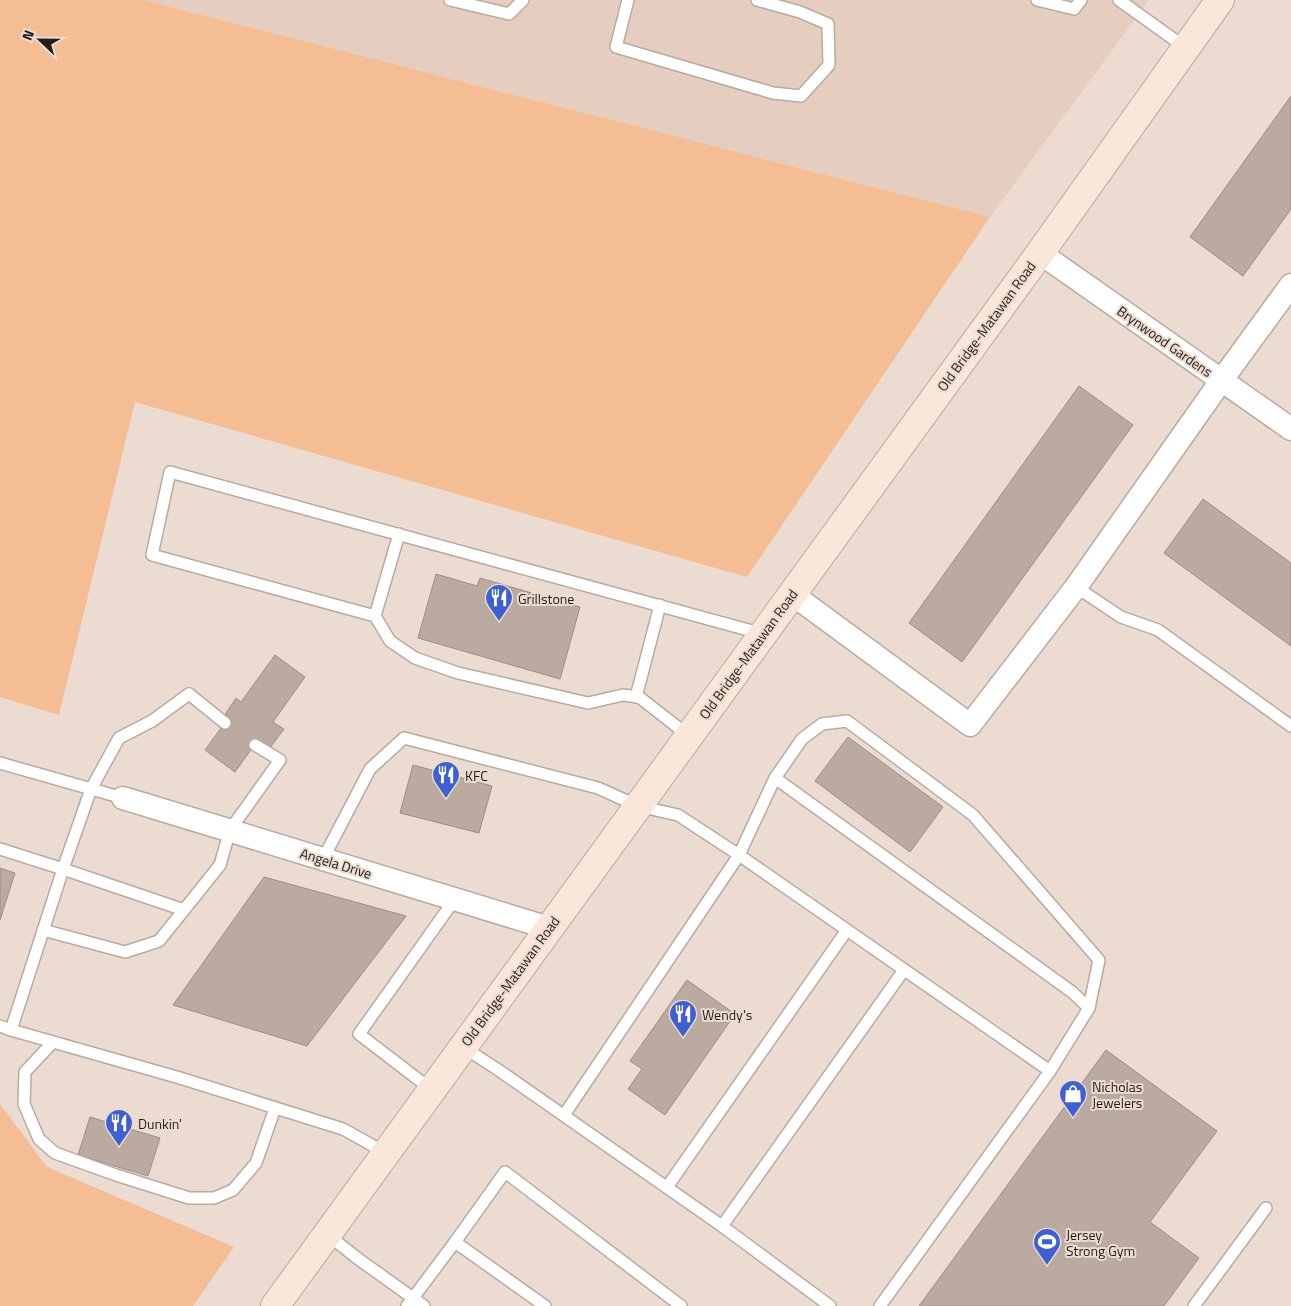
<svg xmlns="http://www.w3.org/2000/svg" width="1291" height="1306" font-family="'Titillium Web',sans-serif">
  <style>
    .built { fill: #e5cebf }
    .green { fill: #f4bd94 }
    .building { fill: #baaaa0; stroke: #9e8f85 }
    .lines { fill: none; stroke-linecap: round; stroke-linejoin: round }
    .lane-casing { stroke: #baaaa0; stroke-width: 14 }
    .street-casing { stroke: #baaaa0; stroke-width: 25 }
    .secondary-casing { stroke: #baaaa0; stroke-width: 30 }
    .lane { stroke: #fff; stroke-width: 11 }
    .street { stroke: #fff; stroke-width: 22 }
    .secondary { stroke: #fae7d9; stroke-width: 28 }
    .labels { text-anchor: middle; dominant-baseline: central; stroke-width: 4; stroke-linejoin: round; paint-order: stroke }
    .street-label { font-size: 14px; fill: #211c18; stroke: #ebdbd0 }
    .poi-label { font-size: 14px; fill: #211c18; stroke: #ebdbd0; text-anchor: start }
  </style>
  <rect width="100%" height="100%" fill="#ebdbd0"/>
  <!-- built -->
  <path class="built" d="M 144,0 L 1149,0 L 990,217 Z"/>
  <!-- green -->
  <g class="green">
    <path d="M 0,0 L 144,0 L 990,217 L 747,577 L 135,402 L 59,715 L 0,697 Z"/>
    <path d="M 0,1104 L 47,1167 L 234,1247 L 193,1306 L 0,1306 Z"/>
  </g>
  <!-- building -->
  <g class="building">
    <path d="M 1291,96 L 1291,209 L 1243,276 L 1190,237 Z"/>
    <path d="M 1079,386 L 1133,425 L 962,662 L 909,623 Z"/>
    <path d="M 1203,499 L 1291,563 L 1291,646 L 1164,553 Z"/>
    <path d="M 436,574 L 477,586 L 480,578 L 580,607 L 560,679 L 418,638 Z"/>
    <path d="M 275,655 L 305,677 L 273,722 L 284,729 L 269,749 L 258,740 L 235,772 L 205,750 L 229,717 L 224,716 L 236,698 L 241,702 Z"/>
    <path d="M 848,737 L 943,807 L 910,852 L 815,781 Z"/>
    <path d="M 413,765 L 492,786 L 479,833 L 400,813 Z"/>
    <path d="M 0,868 L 15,873 L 0,920 Z"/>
    <path d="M 264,877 L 406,916 L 307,1046 L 173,1005 Z"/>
    <path d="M 687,980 L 735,1014 L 665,1115 L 628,1089 L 642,1069 L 630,1061 Z"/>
    <path d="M 1106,1050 L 1217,1131 L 1150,1222 L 1199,1258 L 1164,1306 L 919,1306 Z"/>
    <path d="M 90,1117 L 160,1138 L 148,1176 L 78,1155 Z"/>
  </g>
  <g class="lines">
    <defs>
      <g id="lane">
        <path d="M 450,0 L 509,14 L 523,0"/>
        <path d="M 628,0 L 616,47 L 773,93 L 801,96 L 829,65 L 828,24 L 800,12 L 757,0"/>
        <path d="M 1037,0 L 1074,9 L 1081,0"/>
        <path d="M 1119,0 L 1186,48"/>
        <path d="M 1076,587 L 1121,617 L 1158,630 L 1291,726"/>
        <path d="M 375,616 L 399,534"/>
        <path d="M 636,697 L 660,605"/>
        <path d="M 689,736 L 639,697 L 623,695 L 588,703 L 458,673 L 415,658 L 390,641 L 375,616 L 152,555 L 170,472 L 763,634"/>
        <path d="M 0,763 L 123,798"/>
        <path d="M 775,778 L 1072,992 L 1089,1008"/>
        <path d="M 0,849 L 63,869 L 11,1030 L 0,1026"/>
        <path d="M 323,859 L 370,769 L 404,738 L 598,788 L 638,806 L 678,815 L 739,855 L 1050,1071 L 880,1306"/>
        <path d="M 184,910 L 63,869 L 91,789 L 119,738 L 152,721 L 189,694 L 225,723"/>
        <path d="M 43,930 L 125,952 L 159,941 L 220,865 L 230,830 L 280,760 L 255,745"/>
        <path d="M 11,1030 L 180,1078 L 343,1129 L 386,1153"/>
        <path d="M 53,1042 L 25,1072 L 24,1104 L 39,1139 L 55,1153 L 116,1175 L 189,1198 L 214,1198 L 233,1190 L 256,1163 L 275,1108"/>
        <path d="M 463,1047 L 500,1071 L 722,1226 L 830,1306"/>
        <path d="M 432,1090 L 359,1034 L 455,899"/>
        <path d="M 564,1115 L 739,855 L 775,778 L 802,739 L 822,724 L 847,721 L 973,815 L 1099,960 L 1089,1008 L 1050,1071"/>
        <path d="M 667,1187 L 847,930"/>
        <path d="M 722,1226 L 904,970"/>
        <path d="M 327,1234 L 357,1258 L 424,1306"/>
        <path d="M 407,1306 L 455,1242"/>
        <path d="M 545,1306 L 455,1242 L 505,1172 L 681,1306"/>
        <path d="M 1194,1306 L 1266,1208"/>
      </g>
      <g id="street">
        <path d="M 1040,253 L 1291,429"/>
        <path d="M 792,594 L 970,725 L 1076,587 L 1221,381 L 1291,285"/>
        <path d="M 123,798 L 549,928"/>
      </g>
      <path id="secondary" d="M 275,1306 L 1040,253 L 1220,0"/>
    </defs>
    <!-- lane casing -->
    <use href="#lane" class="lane-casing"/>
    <!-- street casing -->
    <use href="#street" class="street-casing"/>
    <!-- secondary casing -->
    <use href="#secondary" class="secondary-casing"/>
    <!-- lane -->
    <use href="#lane" class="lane"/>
    <!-- street -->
    <use href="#street" class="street"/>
    <!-- secondary -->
    <use href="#secondary" class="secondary"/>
  </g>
  <!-- icons -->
  <defs>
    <symbol id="restaurant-pin" viewBox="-11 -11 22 30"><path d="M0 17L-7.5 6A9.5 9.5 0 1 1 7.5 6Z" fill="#3e60d2" stroke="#ebdbd0"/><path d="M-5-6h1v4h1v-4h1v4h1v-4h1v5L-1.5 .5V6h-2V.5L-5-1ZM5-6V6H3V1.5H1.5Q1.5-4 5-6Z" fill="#fff"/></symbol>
    <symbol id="shop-pin" viewBox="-11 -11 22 30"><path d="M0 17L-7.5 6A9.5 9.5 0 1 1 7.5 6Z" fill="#3e60d2" stroke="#ebdbd0"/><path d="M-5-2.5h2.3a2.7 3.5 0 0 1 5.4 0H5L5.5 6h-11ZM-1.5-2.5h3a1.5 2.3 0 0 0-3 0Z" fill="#fff"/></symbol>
    <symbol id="stadium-pin" viewBox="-11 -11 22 30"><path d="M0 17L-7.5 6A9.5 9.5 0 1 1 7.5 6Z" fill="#3e60d2" stroke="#ebdbd0"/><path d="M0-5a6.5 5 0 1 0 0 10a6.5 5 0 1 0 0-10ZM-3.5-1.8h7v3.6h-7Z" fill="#fff"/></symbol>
  </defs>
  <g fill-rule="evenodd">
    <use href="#restaurant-pin" x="483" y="582" width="32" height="43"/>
    <use href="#restaurant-pin" x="430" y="759" width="32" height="43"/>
    <use href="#restaurant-pin" x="667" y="998" width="32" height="43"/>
    <use href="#shop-pin" x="1057" y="1078" width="32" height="43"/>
    <use href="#restaurant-pin" x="103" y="1107" width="32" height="43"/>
    <use href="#stadium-pin" x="1031" y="1226" width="32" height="43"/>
  </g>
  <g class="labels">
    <!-- street labels -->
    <g class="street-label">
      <text transform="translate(986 326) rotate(-54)">Old Bridge-Matawan Road</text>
      <text transform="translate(1165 341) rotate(35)">Brynwood Gardens</text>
      <text transform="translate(748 654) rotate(-54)">Old Bridge-Matawan Road</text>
      <text transform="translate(336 863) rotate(17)">Angela Drive</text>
      <text transform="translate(510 981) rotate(-54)">Old Bridge-Matawan Road</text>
    </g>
    <!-- poi labels -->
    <g class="poi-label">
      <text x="518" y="598">Grillstone</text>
      <text x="465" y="775">KFC</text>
      <text x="702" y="1014">Wendy's</text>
      <text x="1092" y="1086">Nicholas<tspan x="1092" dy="16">Jewelers</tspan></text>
      <text x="138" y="1123">Dunkin'</text>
      <text x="1066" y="1234">Jersey<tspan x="1066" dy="16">Strong Gym</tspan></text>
    </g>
  </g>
  <!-- north arrow -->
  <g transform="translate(40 40) rotate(292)" stroke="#ebdbd0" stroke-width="4" paint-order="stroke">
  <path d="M0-4L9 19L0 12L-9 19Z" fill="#211c18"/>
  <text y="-8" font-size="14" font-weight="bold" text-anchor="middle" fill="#211c18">N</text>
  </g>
</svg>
